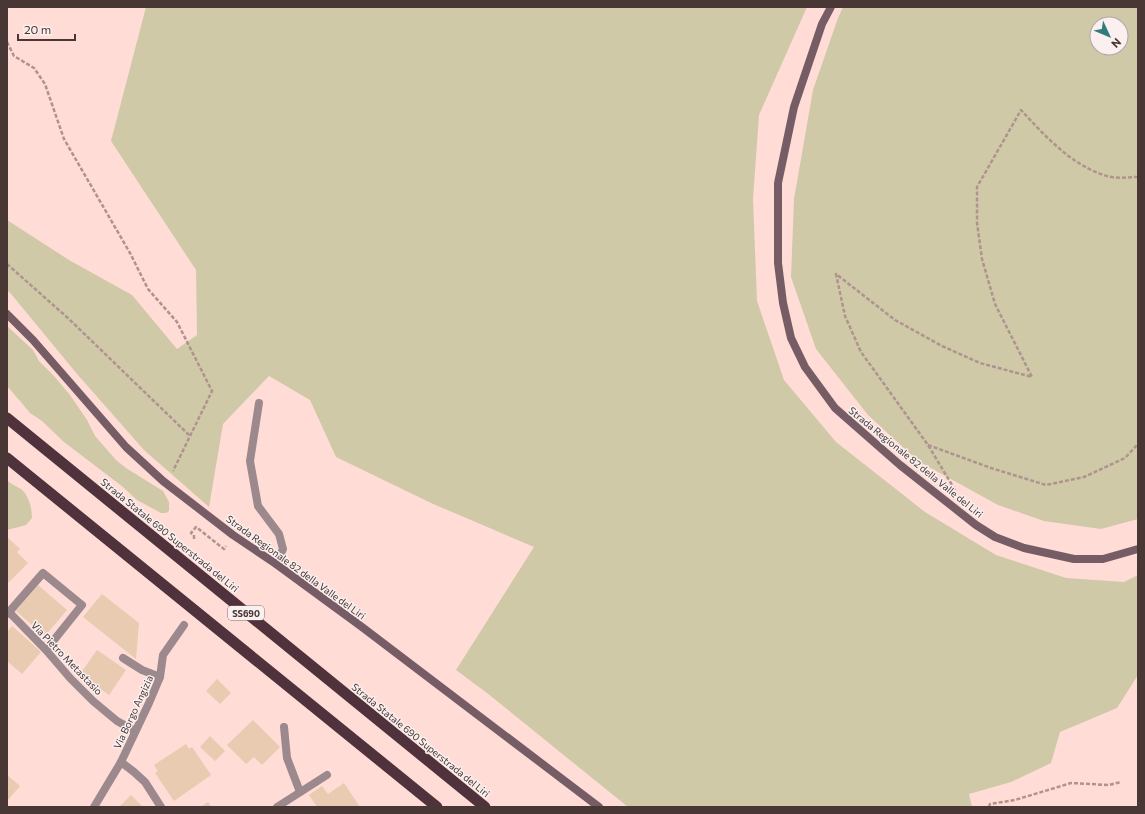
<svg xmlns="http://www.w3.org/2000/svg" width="1145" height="814" font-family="Commissioner,sans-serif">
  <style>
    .green { fill: #d0c9a8; fill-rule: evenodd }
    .building { fill: #e8cbb1 }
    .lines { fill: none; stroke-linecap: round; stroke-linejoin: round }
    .path { stroke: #ae938e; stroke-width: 2.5; stroke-dasharray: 4 2; stroke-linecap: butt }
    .service { stroke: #9b898e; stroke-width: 8 }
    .minor { stroke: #9b898e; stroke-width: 8 }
    .secondary { stroke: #765d65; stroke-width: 8 }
    .trunk { stroke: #50323c; stroke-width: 11 }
    .labels { text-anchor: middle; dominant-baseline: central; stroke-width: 3; stroke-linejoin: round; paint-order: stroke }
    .shield { fill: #f9f0ef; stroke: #7d6e6c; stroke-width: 1 }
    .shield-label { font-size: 9px; font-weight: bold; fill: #483734 }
    .street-label { font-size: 10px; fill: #483734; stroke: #f9f0ef }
  </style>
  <rect width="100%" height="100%" fill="#ffdcd5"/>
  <!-- green -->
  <g class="green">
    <path d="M 146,7 L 807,7 L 759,115 L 753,199 L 757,301 L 784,380 L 836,442 L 925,512 L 996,555 L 1066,578 L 1124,582 L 1138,575 L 1138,675 L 1117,708 L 1060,732 L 1051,763 L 1011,782 L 969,794 L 972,807 L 628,807 L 487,693 L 456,670 L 534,547 L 431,503 L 336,457 L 310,400 L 269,376 L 223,424 L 209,507 L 144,450 L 77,374 L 12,295 L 7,290 L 7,220 L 69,260 L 132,295 L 177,349 L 197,335 L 196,270 L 111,141 Z"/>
    <path d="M 843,7 L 1138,7 L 1138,519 L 1101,529 L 1044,521 L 998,505 L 918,461 L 868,415 L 816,349 L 791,277 L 794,199 L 813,90 L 838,18 ZM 1097,24 L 1121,24 L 1121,48 L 1097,48 Z"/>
    <path d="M 7,326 L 33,350 L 39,361 L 54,376 L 70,395 L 87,420 L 95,436 L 116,460 L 126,468 L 163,491 L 169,502 L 169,511 L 166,513 L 161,513 L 137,500 L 123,487 L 64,442 L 42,421 L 30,413 L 20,401 L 7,386 Z"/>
    <path d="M 7,480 C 11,484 16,486 21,489 C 29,496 32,508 32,518 L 26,525 L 7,530 Z"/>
  </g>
  <!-- building -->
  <g class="building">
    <path d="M 7,537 L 20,549 L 17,552 L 28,563 L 7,584 Z"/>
    <path d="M 38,585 L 67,610 L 45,636 L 16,611 Z"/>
    <path d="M 102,594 L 139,623 L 136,659 L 83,617 Z"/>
    <path d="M 12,626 L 41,652 L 22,674 L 7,661 L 7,632 Z"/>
    <path d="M 97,650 L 126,670 L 109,695 L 80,674 Z"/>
    <path d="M 217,679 L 231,693 L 220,704 L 206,691 Z"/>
    <path d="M 253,720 L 280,747 L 262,765 L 254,757 L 246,764 L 227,745 Z"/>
    <path d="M 210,736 L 225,751 L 215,761 L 200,747 Z"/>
    <path d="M 186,744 L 189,749 L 192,747 L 211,775 L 174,801 L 155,773 L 158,771 L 154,765 Z"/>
    <path d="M 7,775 L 20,786 L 7,801 Z"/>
    <path d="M 344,783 L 360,807 L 317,807 L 309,795 L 322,786 L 328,794 Z"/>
    <path d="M 131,795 L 143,807 L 119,807 Z"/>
    <path d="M 208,802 L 212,807 L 200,807 Z"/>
  </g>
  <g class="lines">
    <!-- path -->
    <g class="path">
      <path d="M 7,42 L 14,56 L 34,68 L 45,84 L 64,139 L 130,253 L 148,289 L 177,322 L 212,391 L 173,471"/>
      <path d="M 7,264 L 69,319 L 189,435"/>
      <path d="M 928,445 L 991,468 L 1046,485 L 1084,477 L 1125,458 L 1138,444"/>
      <path d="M 955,490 L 928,445 L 861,352 L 845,316 L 836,274 L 895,320 L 942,346 L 980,363 L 1032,377 L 995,304 L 982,259 L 977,223 L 977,187 L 1021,110 C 1045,136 1072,166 1107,176 C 1116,179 1128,177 1138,177"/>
      <path d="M 194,539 L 194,535 L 191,533 L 196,527 L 224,549 L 226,546"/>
      <path d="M 989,807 L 990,804 L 1015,800 L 1071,783 L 1109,785 L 1121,782"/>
    </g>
    <!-- service -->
    <g class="service">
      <path d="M 259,403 L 250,461 L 258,506 L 279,534 L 283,549 L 276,564"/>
      <path d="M 9,612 L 43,573 L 82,605 L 46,650"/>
      <path d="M 123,658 L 142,670 L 160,677"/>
      <path d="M 284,727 L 287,758 L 300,792"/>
    </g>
    <!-- minor -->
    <g class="minor">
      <path d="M 7,614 L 9,612 L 46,650 L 70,678 L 93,701 L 117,721 L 135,731"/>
      <path d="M 121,762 L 134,772 L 145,782 L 161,807"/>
      <path d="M 94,807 L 121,762 L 149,703 L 160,677 L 163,655 L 184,625"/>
      <path d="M 277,807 L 327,775"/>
    </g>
    <!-- secondary -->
    <g class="secondary">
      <path d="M 831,7 L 822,24 L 794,107 L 778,183 L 778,263 L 783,303 L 791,338 L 805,367 L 835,408 L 900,465 L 976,525 L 995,537 L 1024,548 L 1074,559 L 1103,559 L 1138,549"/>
      <path d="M 7,314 L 33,340 L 126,447 L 163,481 L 233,535 L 276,564 L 362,627 L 599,807"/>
    </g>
    <!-- trunk -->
    <g class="trunk">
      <path d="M 7,418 L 485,807"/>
      <path d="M 7,458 L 437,807"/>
    </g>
  </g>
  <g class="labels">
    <!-- shield labels -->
    <rect class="shield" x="228" y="606" width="36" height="14" rx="3"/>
    <g class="shield-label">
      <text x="246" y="613">SS690</text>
    </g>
    <!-- street labels -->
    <g class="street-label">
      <text transform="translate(916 462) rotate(39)">Strada Regionale 82 della Valle del Liri</text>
      <text transform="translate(170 535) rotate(39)">Strada Statale 690 Superstrada del Liri</text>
      <text transform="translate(296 567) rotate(36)">Strada Regionale 82 della Valle del Liri</text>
      <text transform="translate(67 658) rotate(46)">Via Pietro Metastasio</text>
      <text transform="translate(133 712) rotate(-65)">Via Borgo Angizia</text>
      <text transform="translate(421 740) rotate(39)">Strada Statale 690 Superstrada del Liri</text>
    </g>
  </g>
  <!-- border -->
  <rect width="1145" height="814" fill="none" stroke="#483734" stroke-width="16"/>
  <!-- north arrow -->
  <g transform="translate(1109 36) rotate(134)"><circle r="19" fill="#f9f0ef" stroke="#b2a6a4"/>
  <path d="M0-3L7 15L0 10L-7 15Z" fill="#317b7a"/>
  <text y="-6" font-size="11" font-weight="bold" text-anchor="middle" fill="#483734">N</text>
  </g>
  <!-- scale -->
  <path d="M18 34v6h57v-6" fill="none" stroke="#483734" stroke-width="2"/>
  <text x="24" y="34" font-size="12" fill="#483734" stroke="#f9f0ef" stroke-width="3" paint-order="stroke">20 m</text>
</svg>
